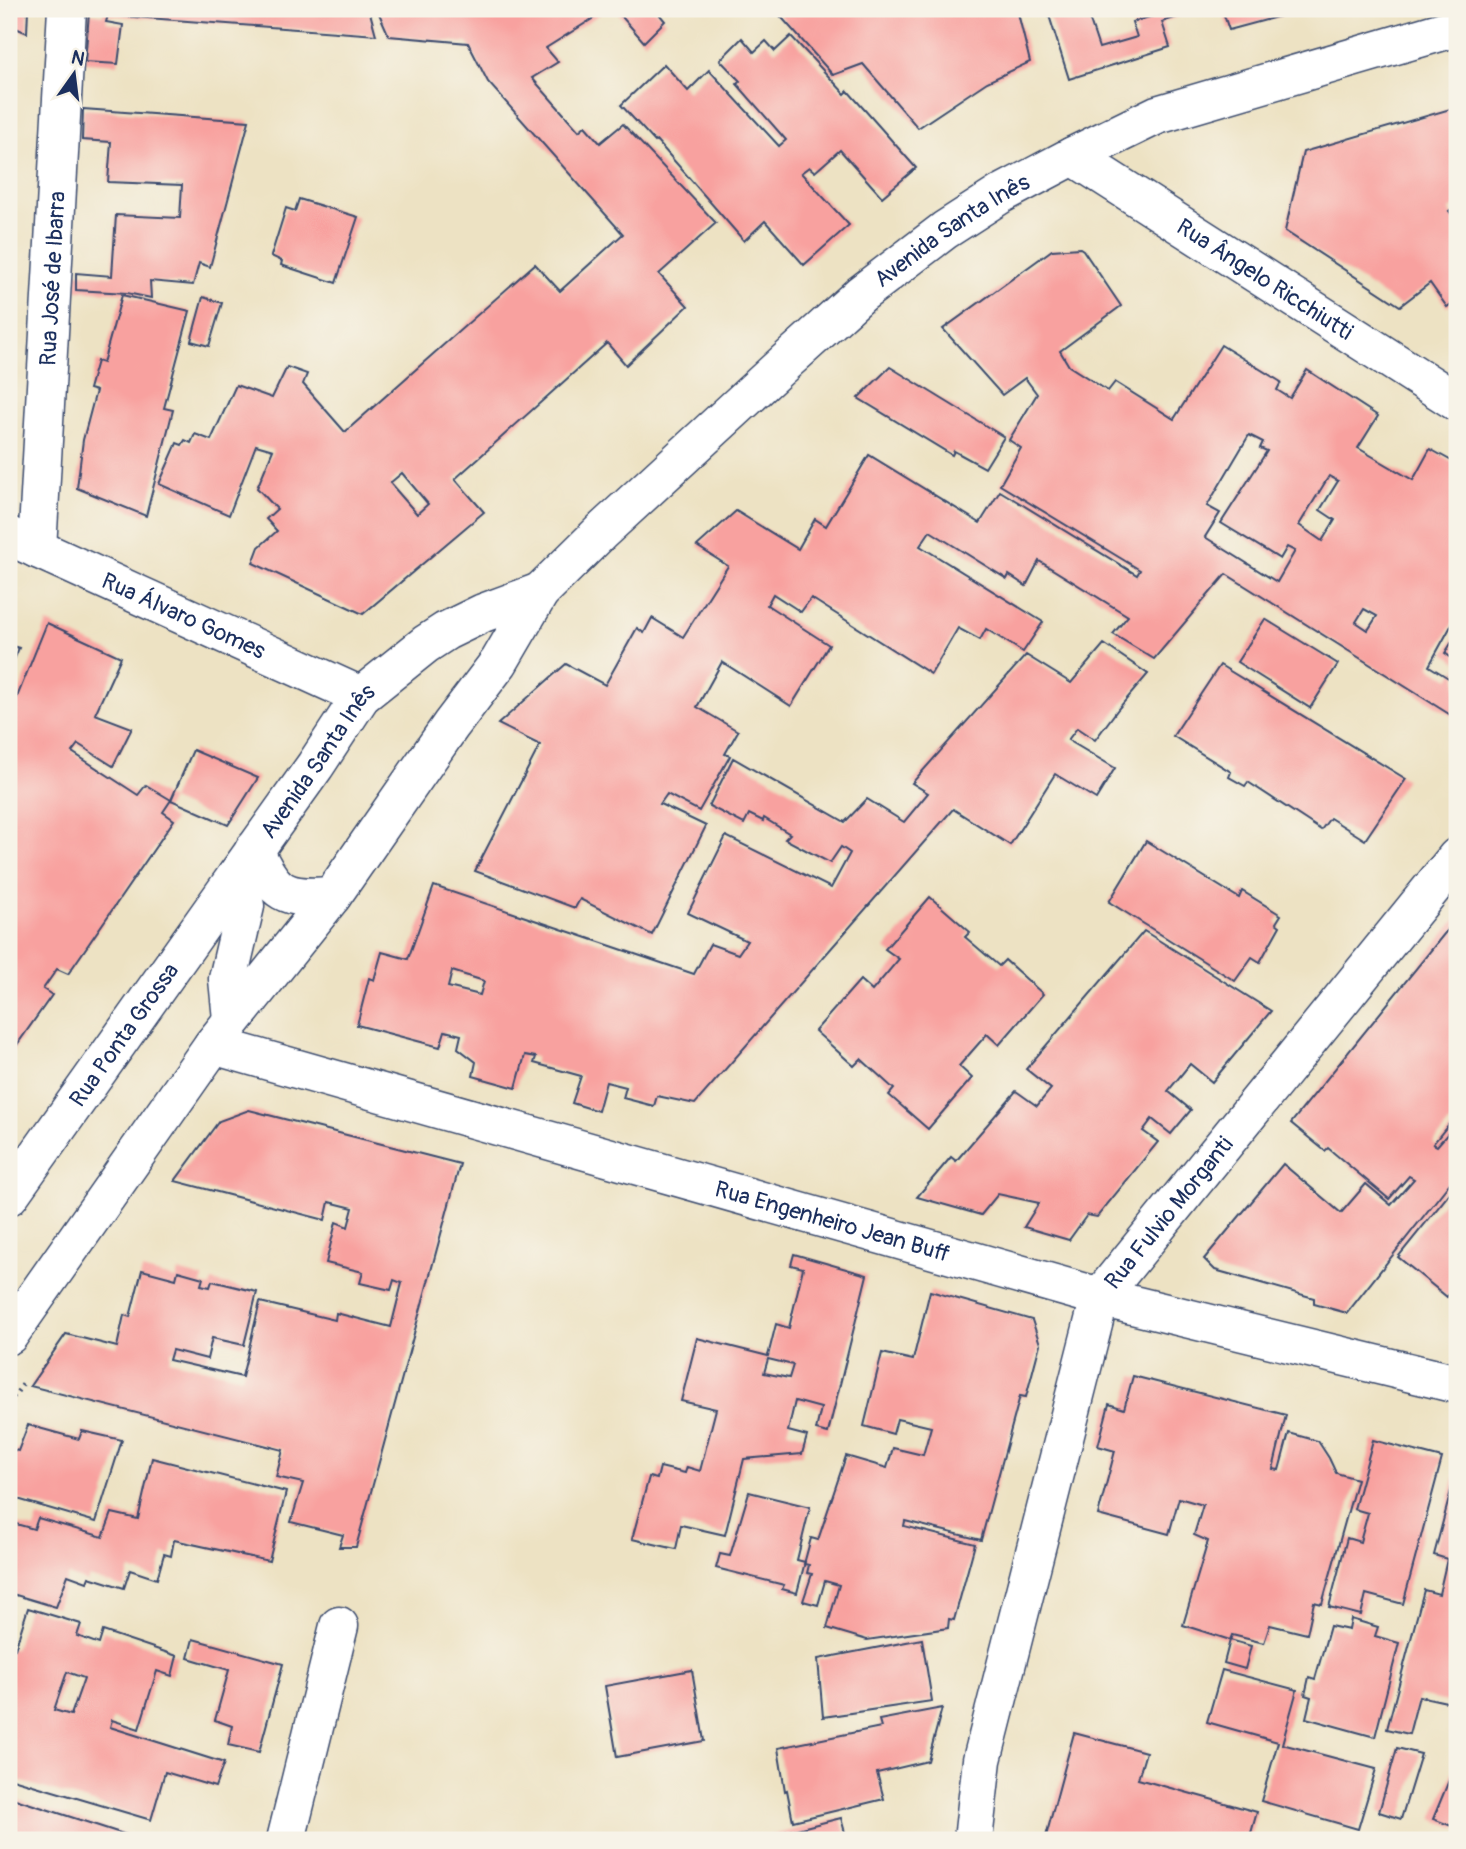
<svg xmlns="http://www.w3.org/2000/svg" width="1466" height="1849" font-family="Pangolin,sans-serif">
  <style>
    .building { fill: #f8a19f; fill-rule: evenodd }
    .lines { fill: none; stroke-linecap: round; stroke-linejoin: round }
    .minor-casing { stroke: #3a4a6d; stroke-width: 41 }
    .tertiary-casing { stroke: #3a4a6d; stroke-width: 41 }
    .secondary-casing { stroke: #3a4a6d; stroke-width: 41 }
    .path { stroke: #3a4a6d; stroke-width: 4.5; stroke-dasharray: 2 5; stroke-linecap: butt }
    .minor { stroke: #fff; stroke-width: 38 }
    .tertiary { stroke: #fff; stroke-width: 38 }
    .secondary { stroke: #fff; stroke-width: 38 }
    .labels { text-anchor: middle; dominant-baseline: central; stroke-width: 6; stroke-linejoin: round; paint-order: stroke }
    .street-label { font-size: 23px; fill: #1b2f5e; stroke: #f7f3e8 }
  </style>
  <rect width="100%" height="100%" fill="#f7f3e8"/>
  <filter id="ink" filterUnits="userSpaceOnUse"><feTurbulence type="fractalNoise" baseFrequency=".0143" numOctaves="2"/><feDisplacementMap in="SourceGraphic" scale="14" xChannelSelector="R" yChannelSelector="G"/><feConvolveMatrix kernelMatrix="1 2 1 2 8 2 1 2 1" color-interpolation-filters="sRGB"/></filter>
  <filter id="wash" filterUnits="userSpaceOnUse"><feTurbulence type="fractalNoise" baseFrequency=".00686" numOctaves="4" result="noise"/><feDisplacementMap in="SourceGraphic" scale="28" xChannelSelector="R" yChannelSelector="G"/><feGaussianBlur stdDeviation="1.57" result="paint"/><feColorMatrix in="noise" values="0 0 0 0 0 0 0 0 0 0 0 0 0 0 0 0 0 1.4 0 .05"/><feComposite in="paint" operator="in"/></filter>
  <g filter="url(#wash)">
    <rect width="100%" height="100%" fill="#ede2c3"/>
    <g id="blocks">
      <!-- building -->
      <g class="building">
        <path d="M 9,9 L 28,9 L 27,33 L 9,25 Z"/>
        <path d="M 104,9 L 369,9 L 376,35 L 108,15 L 106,22 L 123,25 L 118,64 L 85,62 L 89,13 L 103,15 Z"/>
        <path d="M 377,9 L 608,9 L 546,48 L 558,62 L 532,78 L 579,131 L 585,126 L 600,143 L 623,124 L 716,223 L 659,274 L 688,306 L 626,365 L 607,343 L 455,479 L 484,512 L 363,614 L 253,563 L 259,547 L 277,531 L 266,519 L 277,509 L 257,488 L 273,450 L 256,445 L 229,515 L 159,484 L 177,443 L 182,445 L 185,440 L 191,443 L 195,434 L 211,440 L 236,385 L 272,398 L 287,367 L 307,374 L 303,384 L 345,432 L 535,264 L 560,291 L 623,234 L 488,82 L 468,43 L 389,36 ZM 402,473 L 428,504 L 417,514 L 390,483 Z"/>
        <path d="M 615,9 L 655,9 L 665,21 L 644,42 Z"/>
        <path d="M 774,9 L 1017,9 L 1030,62 L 987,82 L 918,128 L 863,64 L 833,75 Z"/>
        <path d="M 1047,9 L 1086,9 L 1099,48 L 1137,37 L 1132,22 L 1160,14 L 1158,9 L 1202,9 L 1162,22 L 1170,47 L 1069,79 Z"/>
        <path d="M 1222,9 L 1303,9 L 1303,10 L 1229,30 Z"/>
        <path d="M 791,36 L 845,94 L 848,91 L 916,168 L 882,197 L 840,150 L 815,172 L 809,167 L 801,173 L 849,225 L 804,265 L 765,221 L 744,241 L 657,141 L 655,142 L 621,105 L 664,64 L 688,91 L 709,70 L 779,146 L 786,140 L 737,84 L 740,81 L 720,60 L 742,38 L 754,52 L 766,41 L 775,51 Z"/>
        <path d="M 1457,107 L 1457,205 L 1449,211 L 1454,217 L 1457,215 L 1457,300 L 1447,307 L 1430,283 L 1400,306 L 1285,231 L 1303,152 Z"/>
        <path d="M 83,109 L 249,121 L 210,267 L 199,263 L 193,285 L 150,281 L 151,298 L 127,293 L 76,290 L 76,273 L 112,276 L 116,215 L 180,218 L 182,185 L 108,182 L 111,142 L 82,140 Z"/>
        <path d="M 299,199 L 358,217 L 336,283 L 281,265 L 282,261 L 271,256 L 286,208 L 295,211 Z"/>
        <path d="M 1080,248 L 1083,250 L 1121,306 L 1060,351 L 1069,366 L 1108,391 L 1115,382 L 1174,419 L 1221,345 L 1281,382 L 1277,390 L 1290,398 L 1307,370 L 1378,416 L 1358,448 L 1413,480 L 1430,449 L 1457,464 L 1457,615 L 1429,666 L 1450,679 L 1457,668 L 1457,719 L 1226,574 L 1154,659 L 1113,634 L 1128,616 L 1039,561 L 1026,586 L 1009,575 L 1007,579 L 930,531 L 920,546 L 1043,622 L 1023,652 L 986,629 L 980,640 L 958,628 L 931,674 L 811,598 L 801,612 L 773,594 L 767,605 L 829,645 L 791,706 L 722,662 L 697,707 L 738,731 L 725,754 L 730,756 L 699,811 L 667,794 L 660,804 L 706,826 L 652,935 L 580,899 L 575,908 L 475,871 L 540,745 L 498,724 L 566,664 L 605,685 L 637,628 L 644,633 L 652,618 L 683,637 L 728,566 L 697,546 L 736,511 L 798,549 L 815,519 L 826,526 L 869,455 L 980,523 L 1000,491 L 1137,575 L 1140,570 L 1000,485 L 1021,448 L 1009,440 L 1037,394 L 1025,378 L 1002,395 L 943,329 L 1052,250 ZM 1249,435 L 1263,442 L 1260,448 L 1267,451 L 1221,523 L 1280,559 L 1287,547 L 1295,551 L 1277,582 L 1205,537 L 1220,513 L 1207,506 ZM 1329,476 L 1338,481 L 1320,510 L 1335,520 L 1322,541 L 1299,525 ZM 1364,609 L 1377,616 L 1368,630 L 1356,622 Z"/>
        <path d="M 122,295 L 190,311 L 164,408 L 173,410 L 146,516 L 77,488 L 83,440 L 96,391 L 89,389 L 97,361 L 103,363 Z"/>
        <path d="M 203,297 L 222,303 L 209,346 L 191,341 Z"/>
        <path d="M 890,367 L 1004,437 L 985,468 L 954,451 L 952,455 L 858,398 Z"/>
        <path d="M 1265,619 L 1338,664 L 1310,708 L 1237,662 Z"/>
        <path d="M 47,623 L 121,657 L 95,714 L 132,728 L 113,766 L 78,744 L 72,752 L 138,795 L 146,785 L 171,800 L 163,812 L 174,820 L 68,974 L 57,969 L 43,989 L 52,995 L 9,1056 L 9,717 Z"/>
        <path d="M 1457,634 L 1457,662 L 1445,653 Z"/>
        <path d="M 1104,644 L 1148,674 L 1118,709 L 1095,740 L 1077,728 L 1068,740 L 1115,768 L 1096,799 L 1055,774 L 1010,845 L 953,809 L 695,1104 L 657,1096 L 654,1106 L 623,1098 L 626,1087 L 606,1082 L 598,1111 L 572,1103 L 581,1076 L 534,1063 L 536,1057 L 525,1055 L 516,1088 L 473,1076 L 476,1062 L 458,1048 L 461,1035 L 445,1031 L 440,1047 L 357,1025 L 369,978 L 374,980 L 382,952 L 408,959 L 434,886 L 694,974 L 710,944 L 738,954 L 747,941 L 688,913 L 726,836 L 831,888 L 850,853 L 841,847 L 830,863 L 785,839 L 790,834 L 764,818 L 763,821 L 749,814 L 744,824 L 709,806 L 733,758 L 845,822 L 867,799 L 904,822 L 928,793 L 912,783 L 1026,655 L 1071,683 ZM 452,971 L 484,981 L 480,995 L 448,987 Z"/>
        <path d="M 9,645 L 19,648 L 9,672 Z"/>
        <path d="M 1220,665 L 1406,779 L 1365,840 L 1330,818 L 1321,830 L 1248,782 L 1245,786 L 1229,777 L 1231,772 L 1173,736 Z"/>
        <path d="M 193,750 L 258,778 L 228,825 L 171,800 Z"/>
        <path d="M 1146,841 L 1239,898 L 1242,891 L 1281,915 L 1276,923 L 1280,926 L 1260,962 L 1252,957 L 1235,981 L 1109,902 Z"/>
        <path d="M 930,897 L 970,932 L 965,937 L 999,966 L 1005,960 L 1043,994 L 999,1045 L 987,1034 L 959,1066 L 972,1078 L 928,1129 L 889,1095 L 894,1089 L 861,1059 L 854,1066 L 815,1031 L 860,980 L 872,991 L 899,959 L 885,949 Z"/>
        <path d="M 1457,918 L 1457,1114 L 1433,1144 L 1437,1146 L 1457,1123 L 1457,1174 L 1347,1313 L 1314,1304 L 1314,1298 L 1215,1270 L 1204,1259 L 1283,1164 L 1341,1213 L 1366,1184 L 1391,1205 L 1414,1179 L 1409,1176 L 1389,1199 L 1328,1148 L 1325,1151 L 1291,1123 Z"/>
        <path d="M 1144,931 L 1271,1011 L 1212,1082 L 1190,1064 L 1168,1091 L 1191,1110 L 1171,1134 L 1152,1119 L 1143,1131 L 1158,1142 L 1097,1217 L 1087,1215 L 1069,1240 L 1024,1227 L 1039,1203 L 998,1194 L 981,1215 L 917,1197 L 951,1157 L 956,1161 L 1016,1091 L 1037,1106 L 1051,1089 L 1026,1069 Z"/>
        <path d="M 249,1110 L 460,1164 L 356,1547 L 339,1547 L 343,1535 L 291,1522 L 303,1483 L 276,1477 L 283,1450 L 30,1386 L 66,1334 L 117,1347 L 124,1315 L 130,1317 L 142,1270 L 176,1279 L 178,1271 L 203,1278 L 201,1285 L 210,1287 L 212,1281 L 257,1292 L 244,1345 L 212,1338 L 207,1359 L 172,1350 L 169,1360 L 242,1377 L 260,1302 L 335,1320 L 336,1313 L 391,1327 L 402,1283 L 394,1280 L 391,1290 L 360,1283 L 363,1272 L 326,1263 L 336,1222 L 348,1227 L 353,1208 L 329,1202 L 325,1220 L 175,1181 L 219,1121 Z"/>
        <path d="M 1457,1184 L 1457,1285 L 1447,1297 L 1398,1257 Z"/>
        <path d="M 794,1254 L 867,1275 L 828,1433 L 816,1430 L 821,1408 L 795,1401 L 788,1431 L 807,1436 L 802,1454 L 744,1459 L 725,1535 L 681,1525 L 676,1549 L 632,1539 L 649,1477 L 657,1479 L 660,1467 L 685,1473 L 687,1467 L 700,1471 L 716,1409 L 681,1401 L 697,1338 L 768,1356 L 776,1324 L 789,1328 L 803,1268 L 791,1265 ZM 768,1359 L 793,1365 L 789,1378 L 764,1373 Z"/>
        <path d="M 930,1291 L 1032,1320 L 1040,1344 L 1026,1397 L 1020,1396 L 981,1540 L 905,1521 L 904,1526 L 975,1544 L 954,1620 L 949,1619 L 948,1628 L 867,1640 L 827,1628 L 839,1585 L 825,1581 L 818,1605 L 803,1601 L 812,1574 L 807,1573 L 809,1565 L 804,1564 L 811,1538 L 818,1540 L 846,1456 L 887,1468 L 893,1448 L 923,1455 L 931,1427 L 897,1419 L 893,1434 L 864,1426 L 882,1353 L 913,1360 Z"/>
        <path d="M 1133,1376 L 1286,1415 L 1273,1469 L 1279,1470 L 1289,1433 L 1318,1441 L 1329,1458 L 1336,1473 L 1357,1479 L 1322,1604 L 1314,1602 L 1307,1634 L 1270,1625 L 1264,1643 L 1232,1635 L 1230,1640 L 1183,1625 L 1208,1541 L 1194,1535 L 1203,1505 L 1179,1498 L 1169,1534 L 1098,1515 L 1115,1451 L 1098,1446 L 1109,1404 L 1124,1409 Z"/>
        <path d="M 28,1425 L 79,1439 L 82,1431 L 122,1440 L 96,1522 L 14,1498 L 13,1503 L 9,1502 L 9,1448 L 18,1451 Z"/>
        <path d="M 1373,1440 L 1442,1458 L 1403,1604 L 1366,1594 L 1361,1615 L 1329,1607 L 1347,1538 L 1360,1542 L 1368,1513 L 1354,1509 Z"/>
        <path d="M 152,1458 L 286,1492 L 269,1561 L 174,1540 L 171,1556 L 164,1554 L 157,1579 L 130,1570 L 124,1588 L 89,1577 L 87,1582 L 68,1575 L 56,1607 L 9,1593 L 9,1522 L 34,1529 L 38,1518 L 103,1537 L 112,1513 L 138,1519 Z"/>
        <path d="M 1456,1472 L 1457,1681 L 1451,1703 L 1419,1696 L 1409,1734 L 1387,1729 L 1424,1590 L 1439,1594 L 1447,1559 L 1434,1555 Z"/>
        <path d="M 749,1492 L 810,1507 L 797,1560 L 805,1562 L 797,1593 L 782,1589 L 784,1585 L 716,1568 L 720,1554 L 730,1556 Z"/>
        <path d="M 28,1608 L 81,1624 L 77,1636 L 99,1644 L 103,1631 L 177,1656 L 172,1676 L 157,1671 L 139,1729 L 112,1720 L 110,1727 L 224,1763 L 215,1787 L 165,1772 L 151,1820 L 9,1778 L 9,1648 L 15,1649 ZM 67,1672 L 84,1678 L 71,1715 L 54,1710 Z"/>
        <path d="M 1351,1619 L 1378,1627 L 1375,1636 L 1399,1643 L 1375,1737 L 1306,1718 L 1311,1697 L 1305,1695 L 1309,1677 L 1315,1679 L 1330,1626 L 1349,1630 Z"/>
        <path d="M 193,1639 L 283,1664 L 259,1752 L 228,1745 L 232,1726 L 215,1720 L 229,1670 L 188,1658 Z"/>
        <path d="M 922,1639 L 932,1701 L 823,1717 L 818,1659 Z"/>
        <path d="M 1230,1640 L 1251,1646 L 1245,1669 L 1224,1663 Z"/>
        <path d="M 692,1670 L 704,1741 L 617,1757 L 605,1686 Z"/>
        <path d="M 1222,1670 L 1297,1690 L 1282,1744 L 1376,1769 L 1358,1829 L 1261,1801 L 1278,1742 L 1207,1722 Z"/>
        <path d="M 942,1708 L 928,1761 L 877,1773 L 884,1799 L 793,1821 L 787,1790 L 785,1791 L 778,1748 L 881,1727 L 879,1720 Z"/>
        <path d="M 1074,1733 L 1146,1752 L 1138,1779 L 1257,1812 L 1249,1840 L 1045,1840 Z"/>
        <path d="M 1397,1748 L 1421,1754 L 1401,1819 L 1379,1812 Z"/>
        <path d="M 1457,1761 L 1457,1828 L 1433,1819 Z"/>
        <path d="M 9,1797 L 142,1840 L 9,1840 Z"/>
        <path d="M 841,1818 L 847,1840 L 757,1840 L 757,1839 Z"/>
      </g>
    </g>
  </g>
  <g filter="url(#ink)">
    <use href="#blocks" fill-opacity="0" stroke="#3a4a6d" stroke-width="2"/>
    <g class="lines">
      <defs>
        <g id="minor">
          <path id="s1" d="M 1073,156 L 1457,402"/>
          <path id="s2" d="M 37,549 L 67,9"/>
          <path id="s3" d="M 213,1045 L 1100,1297 L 1457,1384"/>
          <path id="s4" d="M 9,1196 L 237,875"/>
          <path d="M 286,1840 L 339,1626"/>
          <path id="s5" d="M 973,1840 L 982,1760 L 1100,1297 L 1457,857"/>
        </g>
        <g id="tertiary">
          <path id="s6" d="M 9,536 L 361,696"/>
        </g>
        <g id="secondary">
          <path d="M 254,850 C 275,895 284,899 332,896"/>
          <path id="s7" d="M 232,1019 L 228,979 L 245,906 L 237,875 L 315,766 L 361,696 L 426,644 L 446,631 L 483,613 L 540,592"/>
          <path id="s8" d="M 9,1335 L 213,1045 L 332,896 L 451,725 L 499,662 L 540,592 L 602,531 L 779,368 L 861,294 L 945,230 L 1001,194 L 1073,156 L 1157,115 L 1457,27"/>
        </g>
      </defs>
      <!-- minor casing -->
      <use href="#minor" class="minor-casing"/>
      <!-- tertiary casing -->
      <use href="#tertiary" class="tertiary-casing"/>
      <!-- secondary casing -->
      <use href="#secondary" class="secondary-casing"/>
      <!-- path -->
      <path class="path" d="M 9,1403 L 23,1384"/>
      <!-- minor -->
      <use href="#minor" class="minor"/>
      <!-- tertiary -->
      <use href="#tertiary" class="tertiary"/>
      <!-- secondary -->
      <use href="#secondary" class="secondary"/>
    </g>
  </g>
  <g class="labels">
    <!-- street labels -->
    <g class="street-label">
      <text stroke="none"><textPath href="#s8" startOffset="1463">Avenida Santa Inês</textPath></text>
      <text stroke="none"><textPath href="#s2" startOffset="271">Rua José de Ibarra</textPath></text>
      <text stroke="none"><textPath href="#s1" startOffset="228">Rua Ângelo Ricchiutti</textPath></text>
      <text stroke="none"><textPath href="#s6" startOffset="192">Rua Álvaro Gomes</textPath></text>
      <text stroke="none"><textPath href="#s7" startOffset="287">Avenida Santa Inês</textPath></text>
      <text stroke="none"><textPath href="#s4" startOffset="198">Rua Ponta Grossa</textPath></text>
      <text stroke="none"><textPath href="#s5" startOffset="667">Rua Fulvio Morganti</textPath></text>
      <text stroke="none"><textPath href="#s3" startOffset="644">Rua Engenheiro Jean Buff</textPath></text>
    </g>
  </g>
  <!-- margin -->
  <rect width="1466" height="1849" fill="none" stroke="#f7f3e8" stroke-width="35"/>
  <!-- north arrow -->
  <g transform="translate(74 74) rotate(14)" stroke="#f7f3e8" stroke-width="5" paint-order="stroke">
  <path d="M0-5L12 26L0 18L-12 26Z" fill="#1b2f5e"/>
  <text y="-10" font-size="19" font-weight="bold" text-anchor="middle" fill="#1b2f5e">N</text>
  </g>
</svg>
